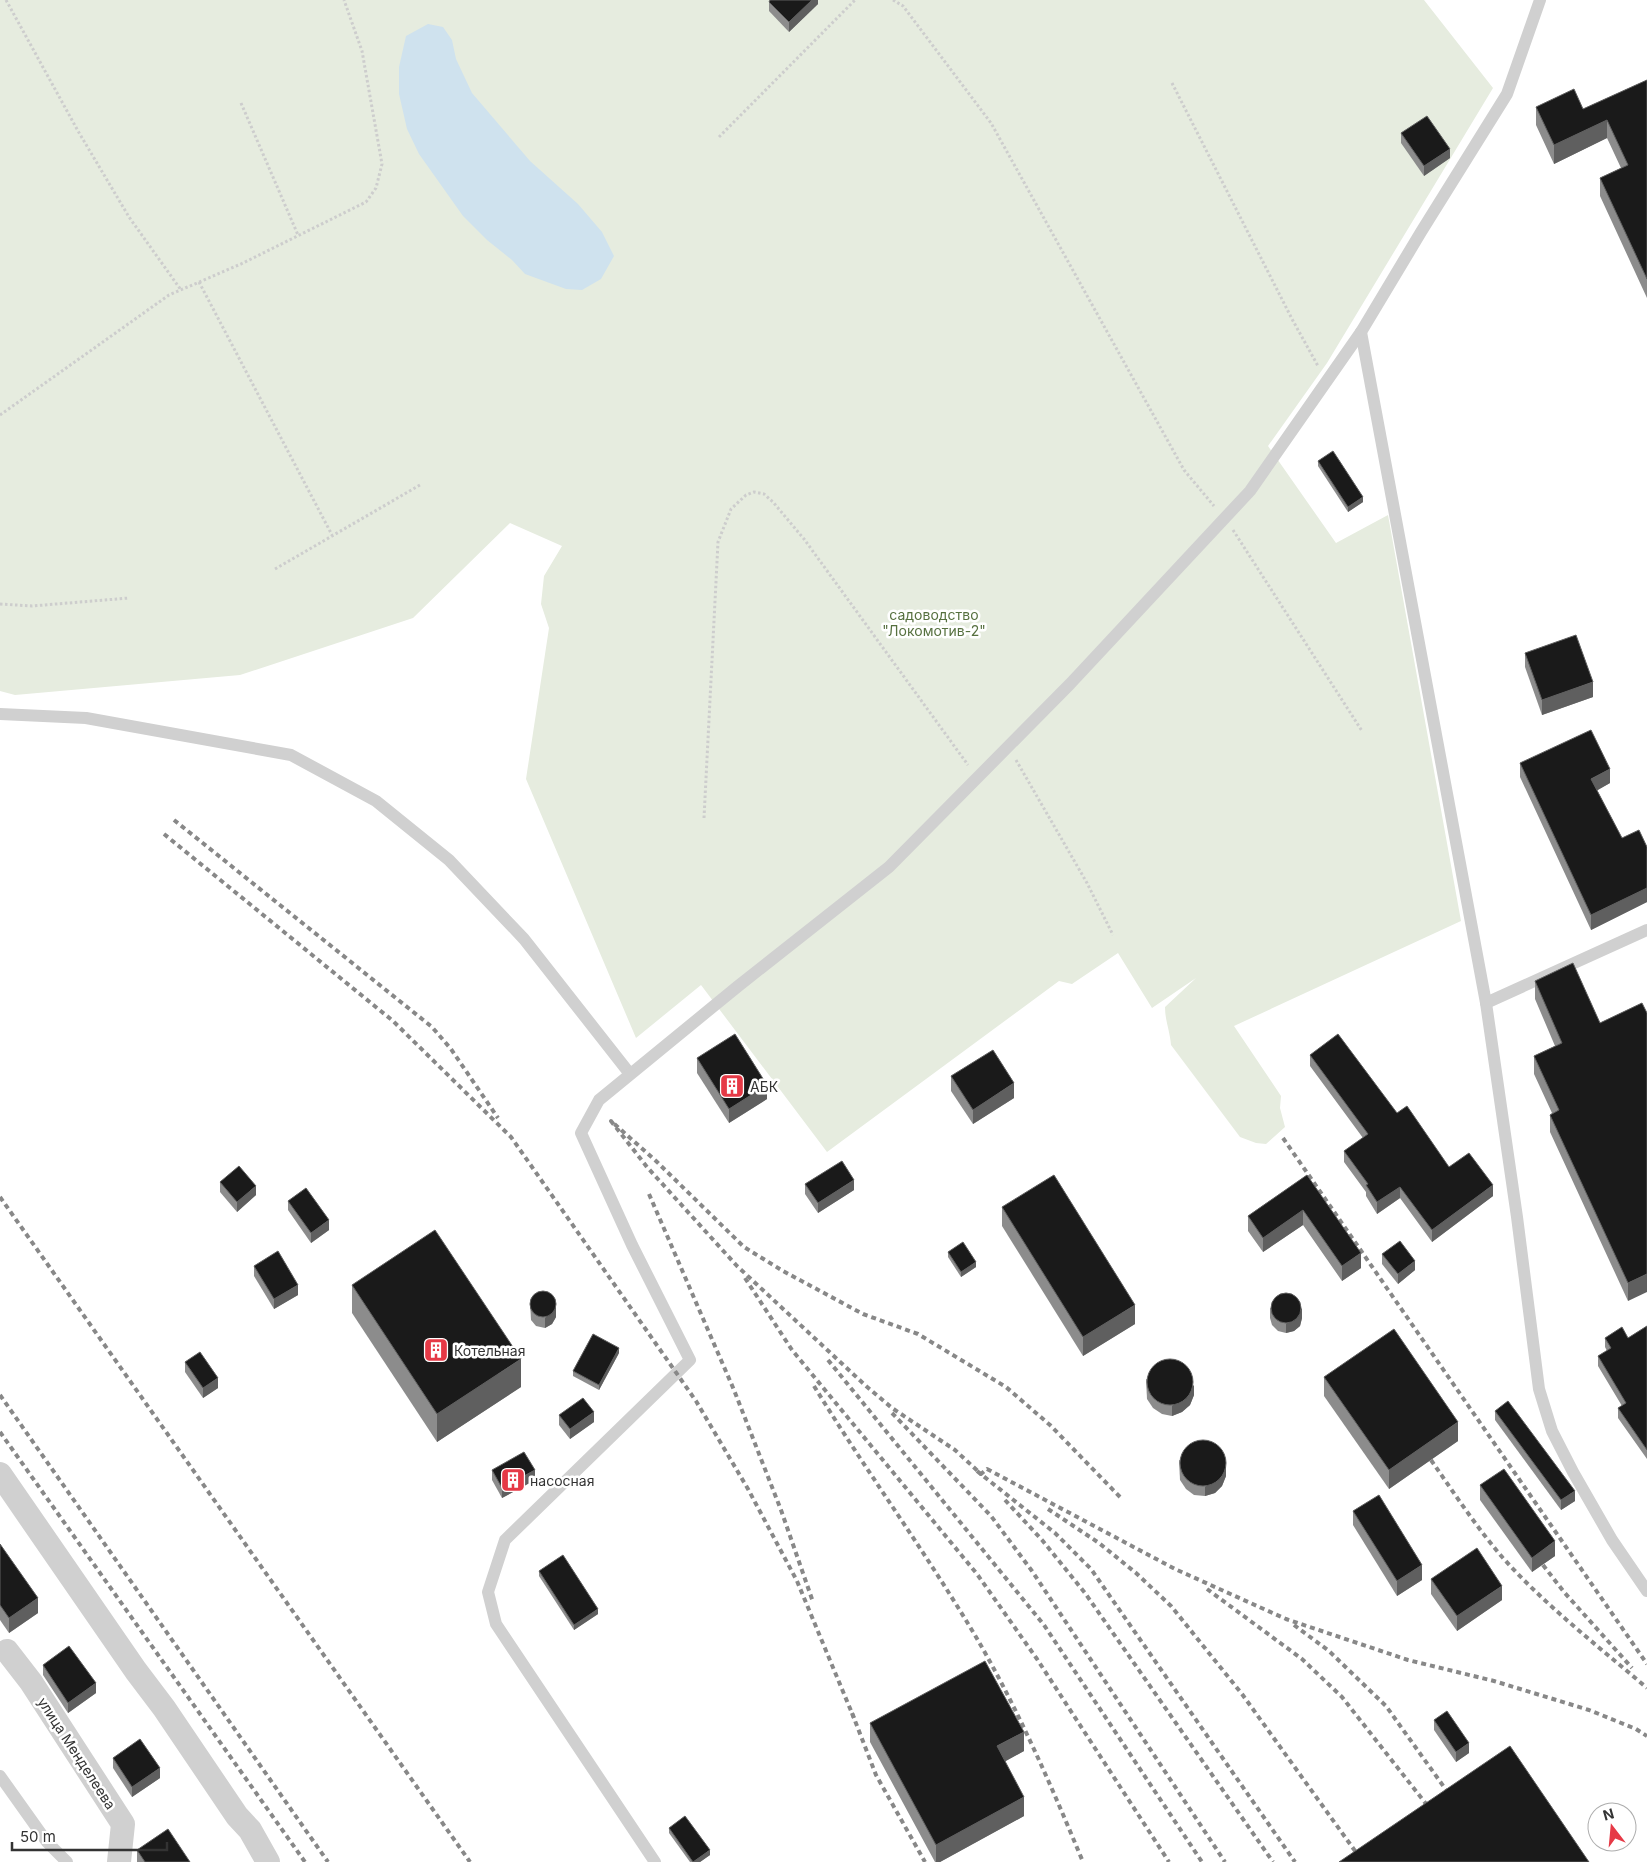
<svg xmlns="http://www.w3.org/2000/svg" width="1647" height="1862" font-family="Inter,sans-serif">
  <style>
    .green { fill: #e6ecdf }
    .water { fill: #cfe2ee }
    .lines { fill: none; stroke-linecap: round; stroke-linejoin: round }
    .path { stroke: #cdcdcd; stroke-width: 3; stroke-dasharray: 2.5 2.5; stroke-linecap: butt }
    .lane { stroke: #d0d0d0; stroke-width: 12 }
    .street { stroke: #d0d0d0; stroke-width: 24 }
    .rail { stroke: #888; stroke-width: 4; stroke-dasharray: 5 4; stroke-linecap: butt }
    .wall { fill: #8c8c8c }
    .shaded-wall { fill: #5f5f5f }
    .building { fill: #1a1a1a; stroke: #5f5f5f }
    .labels { text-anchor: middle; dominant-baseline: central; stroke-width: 5; stroke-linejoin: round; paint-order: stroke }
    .park-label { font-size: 14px; fill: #56703f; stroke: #fff }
    .poi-label { font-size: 14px; fill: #333; stroke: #fff; text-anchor: start }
    .street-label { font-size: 14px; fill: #333; stroke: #fff }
  </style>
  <rect width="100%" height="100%" fill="#fff"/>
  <!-- green -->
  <path class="green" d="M 0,0 L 1424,0 L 1493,88 L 1327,363 L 1268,446 L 1336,543 L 1388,515 L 1461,921 L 1234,1026 L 1281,1096 L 1280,1108 L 1285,1127 L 1266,1144 L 1256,1143 L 1240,1137 L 1171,1045 C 1170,1031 1165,1021 1165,1007 L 1196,978 L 1152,1008 L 1118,953 L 1072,984 L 1059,981 L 827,1152 L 701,985 L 636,1038 L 526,779 L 549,628 L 541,604 L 544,576 L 562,546 L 510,523 L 413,618 L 240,675 L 15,695 L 0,691 Z"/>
  <!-- water -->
  <path class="water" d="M 428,24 L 443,27 L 452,40 L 456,59 L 472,93 L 530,161 L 578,204 L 602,232 L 614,256 L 601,279 L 582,290 L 566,289 L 525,274 L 512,260 L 487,240 L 463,216 L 419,154 L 407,129 L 399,94 L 399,67 L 406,36 Z"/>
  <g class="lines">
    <!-- path -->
    <g class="path">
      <path d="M 6,0 L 78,131 L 129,217 L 181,290"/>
      <path d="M 893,0 L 903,6 L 991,123 L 1184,470 L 1214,506"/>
      <path d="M 1172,83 L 1292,319 L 1318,366"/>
      <path d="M 241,103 L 298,235"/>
      <path d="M 719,137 L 855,0"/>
      <path d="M 199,282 L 332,535"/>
      <path d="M 0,415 L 169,295 L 241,264 L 366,202 L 376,188 L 382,164 L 362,51 L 344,0"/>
      <path d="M 1233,530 L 1362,731"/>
      <path d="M 275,569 L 420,485"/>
      <path d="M 0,604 L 32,606 L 129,598"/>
      <path d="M 1016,760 L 1087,883 L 1113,935"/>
      <path d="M 704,818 L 718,542 L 731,509 L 746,495 L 754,492 L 764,494 L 773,502 L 804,539 L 968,765"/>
    </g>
    <!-- lane -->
    <g class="lane">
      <path d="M 1361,332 L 1486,1003 L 1517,1217 L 1539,1389 L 1552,1431 L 1573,1472 L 1612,1540 L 1647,1591"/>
      <path d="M 0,714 L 86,718 L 291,755 L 376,801 L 449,860 L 524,939 L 630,1074"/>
      <path d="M 1486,1003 L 1647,930"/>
      <path d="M 0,1776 L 47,1842 L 67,1862"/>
      <path d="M 655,1862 L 496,1624 L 488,1592 L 505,1540 L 690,1360 L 632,1245 L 581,1133 L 599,1100 L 737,987 L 889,867 L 1070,684 L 1250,491 L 1361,332 L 1421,232 L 1507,94 L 1540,0"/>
    </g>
    <!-- street -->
    <g class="street">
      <path d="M 0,1474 L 136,1671 L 164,1708 L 237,1816 L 250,1830 L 268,1862"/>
      <path d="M 7,1651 L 31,1682 L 123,1824 L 119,1862"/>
    </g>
    <!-- rail -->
    <g class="rail">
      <path d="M 174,820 L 432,1027 L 451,1049 L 498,1118"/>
      <path d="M 164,834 L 393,1021 L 511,1137 L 696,1401 L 748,1489 L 797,1581 L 854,1718"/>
      <path d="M 1283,1138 L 1647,1664"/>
      <path d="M 649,1194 L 734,1390 L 781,1510 L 813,1602"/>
      <path d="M 0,1197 L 470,1862"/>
      <path d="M 745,1278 L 792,1350 L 977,1574 L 1037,1659 L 1169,1862"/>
      <path d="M 828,1360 L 1044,1625 L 1202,1862"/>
      <path d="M 814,1386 C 866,1471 925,1551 976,1637 C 1018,1709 1051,1785 1083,1862"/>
      <path d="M 0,1395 L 328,1862"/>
      <path d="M 892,1413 L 991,1516 L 1032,1571 L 1225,1862"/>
      <path d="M 0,1432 L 305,1862"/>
      <path d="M 1431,1460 C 1454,1493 1477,1528 1503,1558 C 1546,1606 1598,1646 1647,1688"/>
      <path d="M 977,1471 L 1055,1533 L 1091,1569 L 1295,1862"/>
      <path d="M 1120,1497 L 1050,1425 L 1006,1387 L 918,1334 L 863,1314 L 783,1271 L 744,1247 L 656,1161 L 611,1121 L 647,1167 L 737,1266 L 866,1386 L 892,1408 L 955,1450 L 981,1474 L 987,1469 L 1175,1569 L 1286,1619 L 1408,1660 L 1494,1681 L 1589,1710 L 1636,1729 L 1647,1736"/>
      <path d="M 1005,1500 L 1042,1540 L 1085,1593 L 1273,1862"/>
      <path d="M 1048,1509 L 1099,1543 L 1136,1573 L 1171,1606 L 1242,1694 L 1363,1862"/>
      <path d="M 1543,1565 L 1564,1592 L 1632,1668"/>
      <path d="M 1207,1589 L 1302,1659 L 1342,1697 L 1434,1814"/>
      <path d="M 1294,1625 L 1329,1651 L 1386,1706 L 1454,1801"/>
      <path d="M 852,1713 L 876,1775 L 925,1862"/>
    </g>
  </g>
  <!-- wall -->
  <g class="wall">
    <path d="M 818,0 L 818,4 L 789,32 L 769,11 L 769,2 Z"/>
    <path d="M 1647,80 L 1647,298 L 1600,196 L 1600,178 L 1621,168 L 1607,138 L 1554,164 L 1536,125 L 1536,107 L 1583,109 Z"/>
    <path d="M 1401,133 L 1450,158 L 1424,176 L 1401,143 Z"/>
    <path d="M 1318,461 L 1363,502 L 1348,512 L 1318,466 Z"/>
    <path d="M 1525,653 L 1593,697 L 1542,715 L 1525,667 Z"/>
    <path d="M 1520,763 L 1610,783 L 1597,790 L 1622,838 L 1647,847 L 1647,902 L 1591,930 L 1520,777 Z"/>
    <path d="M 1535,981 L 1600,1023 L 1642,1003 L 1628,1301 L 1550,1132 L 1550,1115 L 1552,1113 L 1534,1074 L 1534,1056 L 1555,1046 L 1535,999 Z"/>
    <path d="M 1310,1055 L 1397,1113 L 1449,1167 L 1493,1196 L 1432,1242 L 1400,1198 L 1377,1214 L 1366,1196 L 1366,1192 L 1344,1162 L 1344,1151 L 1363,1138 L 1310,1066 Z"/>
    <path d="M 697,1058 L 767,1099 L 729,1123 L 697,1073 Z"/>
    <path d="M 951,1076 L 1014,1098 L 973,1124 L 951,1091 Z"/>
    <path d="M 1307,1175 L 1361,1268 L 1342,1281 L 1303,1225 L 1263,1252 L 1248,1231 L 1248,1216 Z"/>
    <path d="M 220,1182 L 256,1195 L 237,1212 L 220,1192 Z"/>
    <path d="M 805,1184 L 854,1190 L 818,1213 L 805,1194 Z"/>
    <path d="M 288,1201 L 329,1230 L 311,1243 L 288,1210 Z"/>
    <path d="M 1002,1207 L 1135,1324 L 1083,1356 L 1002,1226 Z"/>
    <path d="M 948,1252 L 976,1267 L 961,1277 L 948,1257 Z"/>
    <path d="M 1382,1254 L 1415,1270 L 1398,1284 L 1382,1264 Z"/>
    <path d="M 254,1266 L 298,1295 L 274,1309 L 254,1276 Z"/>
    <path d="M 352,1285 L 521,1387 L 437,1442 L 352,1313 Z"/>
    <path d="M 530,1302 L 556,1317 L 552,1324 L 545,1328 L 536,1326 L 531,1320 Z"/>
    <path d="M 1270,1308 L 1302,1318 L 1300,1326 L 1294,1331 L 1286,1333 L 1278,1331 L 1272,1325 L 1270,1318 Z"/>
    <path d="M 1647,1326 L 1647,1459 L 1618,1418 L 1618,1408 L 1622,1406 L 1598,1366 L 1598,1356 L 1607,1351 L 1605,1347 L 1605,1338 L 1628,1338 Z"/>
    <path d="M 619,1353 L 599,1390 L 573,1376 L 573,1371 Z"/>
    <path d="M 185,1362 L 218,1388 L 203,1398 L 185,1372 Z"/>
    <path d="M 1324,1377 L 1458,1441 L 1389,1489 L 1324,1396 Z"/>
    <path d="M 1146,1379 L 1194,1395 L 1190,1405 L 1182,1412 L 1172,1416 L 1162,1414 L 1153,1408 L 1147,1399 Z"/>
    <path d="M 1495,1411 L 1575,1501 L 1561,1510 L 1495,1420 Z"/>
    <path d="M 559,1415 L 594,1422 L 570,1439 L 559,1425 Z"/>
    <path d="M 1179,1460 L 1226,1476 L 1222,1486 L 1215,1493 L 1205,1496 L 1194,1495 L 1186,1489 L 1180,1480 Z"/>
    <path d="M 492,1470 L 535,1480 L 502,1498 L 492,1480 Z"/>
    <path d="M 1480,1485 L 1555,1556 L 1532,1572 L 1480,1500 Z"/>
    <path d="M 1353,1511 L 1422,1580 L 1397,1596 L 1353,1525 Z"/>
    <path d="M 0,1544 L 38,1613 L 9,1633 L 0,1620 Z"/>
    <path d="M 539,1571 L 598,1614 L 574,1630 L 539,1576 Z"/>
    <path d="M 1431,1579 L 1502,1600 L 1457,1631 L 1431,1594 Z"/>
    <path d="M 43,1665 L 96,1693 L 68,1713 L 43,1675 Z"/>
    <path d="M 1434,1720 L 1469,1753 L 1456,1762 L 1434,1730 Z"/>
    <path d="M 870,1723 L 1024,1751 L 1005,1761 L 1024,1816 L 940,1862 L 935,1862 L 870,1742 Z"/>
    <path d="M 113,1758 L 160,1778 L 132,1797 L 113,1768 Z"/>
    <path d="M 669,1828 L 710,1855 L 700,1862 L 690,1862 L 669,1833 Z"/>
    <path d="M 137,1850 L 190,1862 L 137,1862 Z"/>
  </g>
  <!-- shaded-wall -->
  <g class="shaded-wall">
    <path d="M 812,0 L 818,0 L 818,4 L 789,32 L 789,22 Z"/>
    <path d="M 1607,120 L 1607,138 L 1554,164 L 1554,145 Z"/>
    <path d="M 1450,149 L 1450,158 L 1424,176 L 1424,166 Z"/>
    <path d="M 1363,497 L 1363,502 L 1348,512 L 1348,507 Z"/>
    <path d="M 1593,682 L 1593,697 L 1542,715 L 1542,700 Z"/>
    <path d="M 1610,769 L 1610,783 L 1591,794 L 1591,779 Z"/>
    <path d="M 1647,888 L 1647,902 L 1591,930 L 1591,915 Z"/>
    <path d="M 1014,1083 L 1014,1098 L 973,1124 L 973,1110 Z"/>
    <path d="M 767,1085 L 767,1099 L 729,1123 L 729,1109 Z"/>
    <path d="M 854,1180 L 854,1190 L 818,1213 L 818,1203 Z"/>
    <path d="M 1493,1185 L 1493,1196 L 1432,1242 L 1432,1230 Z"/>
    <path d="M 256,1186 L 256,1195 L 237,1212 L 237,1202 Z"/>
    <path d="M 1400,1187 L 1400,1198 L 1377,1214 L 1377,1202 Z"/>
    <path d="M 1303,1210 L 1303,1225 L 1263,1252 L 1263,1238 Z"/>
    <path d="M 329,1220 L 329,1230 L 311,1243 L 311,1233 Z"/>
    <path d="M 1361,1253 L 1361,1268 L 1342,1281 L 1342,1266 Z"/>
    <path d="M 1415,1261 L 1415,1270 L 1398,1284 L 1398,1274 Z"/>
    <path d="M 976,1262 L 976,1267 L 961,1277 L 961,1272 Z"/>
    <path d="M 1647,1274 L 1647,1292 L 1628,1301 L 1628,1283 Z"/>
    <path d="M 298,1285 L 298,1295 L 274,1309 L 274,1299 Z"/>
    <path d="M 1135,1305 L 1135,1324 L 1083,1356 L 1083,1337 Z"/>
    <path d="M 556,1307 L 556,1317 L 552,1324 L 545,1328 L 545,1318 Z"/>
    <path d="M 1302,1308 L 1302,1318 L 1300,1326 L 1294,1331 L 1286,1333 L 1286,1324 Z"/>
    <path d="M 619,1348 L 619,1353 L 599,1390 L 599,1385 Z"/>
    <path d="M 521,1359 L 521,1387 L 437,1442 L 437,1414 Z"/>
    <path d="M 218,1378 L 218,1388 L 203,1398 L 203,1388 Z"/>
    <path d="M 1194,1385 L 1194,1395 L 1190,1405 L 1182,1412 L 1172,1416 L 1172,1406 Z"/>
    <path d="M 594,1412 L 594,1422 L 570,1439 L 570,1429 Z"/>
    <path d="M 1458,1422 L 1458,1441 L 1389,1489 L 1389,1470 Z"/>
    <path d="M 1226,1466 L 1226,1476 L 1222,1486 L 1215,1493 L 1205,1496 L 1205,1487 Z"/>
    <path d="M 535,1470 L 535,1480 L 502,1498 L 502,1488 Z"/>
    <path d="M 1575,1491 L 1575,1501 L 1561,1510 L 1561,1500 Z"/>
    <path d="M 1555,1541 L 1555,1556 L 1532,1572 L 1532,1558 Z"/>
    <path d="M 1422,1565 L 1422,1580 L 1397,1596 L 1397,1581 Z"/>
    <path d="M 1502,1586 L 1502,1600 L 1457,1631 L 1457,1616 Z"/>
    <path d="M 38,1598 L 38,1613 L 9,1633 L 9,1618 Z"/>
    <path d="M 598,1609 L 598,1614 L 574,1630 L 574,1625 Z"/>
    <path d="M 96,1683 L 96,1693 L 68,1713 L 68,1703 Z"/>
    <path d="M 1024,1732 L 1024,1751 L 997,1766 L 997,1746 Z"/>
    <path d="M 1469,1743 L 1469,1753 L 1456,1762 L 1456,1752 Z"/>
    <path d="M 160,1768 L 160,1778 L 132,1797 L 132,1787 Z"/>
    <path d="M 1024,1797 L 1024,1816 L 940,1862 L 936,1862 L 936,1845 Z"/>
    <path d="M 710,1850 L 710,1855 L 700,1862 L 693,1862 Z"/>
  </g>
  <!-- building -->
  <g class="building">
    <path d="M 770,0 L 812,0 L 789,22 L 769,2 Z"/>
    <path d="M 1647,80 L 1647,279 L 1600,178 L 1628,165 L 1607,120 L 1554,145 L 1536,107 L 1574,89 L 1583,109 Z"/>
    <path d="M 1427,116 L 1450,149 L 1424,166 L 1401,133 Z"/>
    <path d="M 1333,451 L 1363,497 L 1348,507 L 1318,461 Z"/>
    <path d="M 1576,635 L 1593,682 L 1542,700 L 1525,653 Z"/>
    <path d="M 1591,730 L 1610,769 L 1591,779 L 1622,838 L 1639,830 L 1647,847 L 1647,888 L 1591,915 L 1520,763 Z"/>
    <path d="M 1573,963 L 1600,1023 L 1642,1003 L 1647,1013 L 1647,1274 L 1628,1283 L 1550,1115 L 1559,1110 L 1534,1056 L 1562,1043 L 1535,981 Z"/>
    <path d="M 735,1034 L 767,1085 L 729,1109 L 697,1058 Z"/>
    <path d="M 1338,1034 L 1397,1113 L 1407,1106 L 1449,1167 L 1469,1153 L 1493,1185 L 1432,1230 L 1400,1187 L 1377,1202 L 1366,1185 L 1368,1184 L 1344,1151 L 1368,1134 L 1310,1055 Z"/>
    <path d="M 993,1050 L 1014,1083 L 973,1110 L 951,1076 Z"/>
    <path d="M 842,1161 L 854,1180 L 818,1203 L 805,1184 Z"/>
    <path d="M 239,1166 L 256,1186 L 237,1202 L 220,1182 Z"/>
    <path d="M 1054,1175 L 1135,1305 L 1083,1337 L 1002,1207 Z"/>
    <path d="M 1307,1175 L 1361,1253 L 1342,1266 L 1303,1210 L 1263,1238 L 1248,1216 Z"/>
    <path d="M 306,1188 L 329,1220 L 311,1233 L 288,1201 Z"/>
    <path d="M 435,1230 L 521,1359 L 437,1414 L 352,1285 Z"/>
    <path d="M 1400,1241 L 1415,1261 L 1398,1274 L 1382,1254 Z"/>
    <path d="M 963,1242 L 976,1262 L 961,1272 L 948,1252 Z"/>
    <path d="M 278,1251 L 298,1285 L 274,1299 L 254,1266 Z"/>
    <circle cx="543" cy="1304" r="13"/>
    <circle cx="1286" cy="1308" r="15"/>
    <path d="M 1647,1326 L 1647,1450 L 1618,1408 L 1626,1403 L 1598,1356 L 1611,1348 L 1605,1338 L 1622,1327 L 1628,1338 Z"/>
    <path d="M 1394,1329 L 1458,1422 L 1389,1470 L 1324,1377 Z"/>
    <path d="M 593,1334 L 619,1348 L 599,1385 L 573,1371 Z"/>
    <path d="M 200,1352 L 218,1378 L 203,1388 L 185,1362 Z"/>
    <circle cx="1170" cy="1382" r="23"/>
    <path d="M 583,1398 L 594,1412 L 570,1429 L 559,1415 Z"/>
    <path d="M 1508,1401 L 1575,1491 L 1561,1500 L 1495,1411 Z"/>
    <circle cx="1203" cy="1463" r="23"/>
    <path d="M 524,1452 L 535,1470 L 502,1488 L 492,1470 Z"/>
    <path d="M 1504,1469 L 1555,1541 L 1532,1558 L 1480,1485 Z"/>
    <path d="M 1379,1495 L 1422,1565 L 1397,1581 L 1353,1511 Z"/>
    <path d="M 0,1544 L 38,1598 L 9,1618 L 0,1605 Z"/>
    <path d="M 1477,1548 L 1502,1586 L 1457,1616 L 1431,1579 Z"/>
    <path d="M 563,1555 L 598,1609 L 574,1625 L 539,1571 Z"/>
    <path d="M 69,1646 L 96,1683 L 68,1703 L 43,1665 Z"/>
    <path d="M 985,1661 L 1024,1732 L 997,1746 L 1024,1797 L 936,1845 L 870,1723 Z"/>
    <path d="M 1447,1711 L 1469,1743 L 1456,1752 L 1434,1720 Z"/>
    <path d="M 140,1739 L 160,1768 L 132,1787 L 113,1758 Z"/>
    <path d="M 1510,1746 L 1589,1862 L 1339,1862 Z"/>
    <path d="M 685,1816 L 710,1850 L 693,1862 L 669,1828 Z"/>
    <path d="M 168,1829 L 190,1862 L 145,1862 L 137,1850 Z"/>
  </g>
  <!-- icons -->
  <defs>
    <symbol id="building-square" viewBox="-11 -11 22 22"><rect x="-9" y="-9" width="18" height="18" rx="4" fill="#e63946" stroke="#fff"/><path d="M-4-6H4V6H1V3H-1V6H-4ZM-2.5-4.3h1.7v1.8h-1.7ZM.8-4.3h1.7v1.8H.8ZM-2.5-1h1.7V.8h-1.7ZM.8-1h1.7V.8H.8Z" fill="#fff"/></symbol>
  </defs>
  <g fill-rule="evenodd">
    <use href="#building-square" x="718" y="1072" width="28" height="28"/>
    <use href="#building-square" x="422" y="1336" width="28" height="28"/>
    <use href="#building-square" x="499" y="1466" width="28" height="28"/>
  </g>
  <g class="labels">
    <!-- park labels -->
    <g class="park-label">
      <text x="934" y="614">садоводство<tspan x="934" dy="16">"Локомотив-2"</tspan></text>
    </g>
    <!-- poi labels -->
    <g class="poi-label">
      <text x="750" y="1086">АБК</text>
      <text x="454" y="1350">Котельная</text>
      <text x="530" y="1480">насосная</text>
    </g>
    <!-- street labels -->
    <g class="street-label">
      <text transform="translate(77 1753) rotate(57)">улица Менделеева</text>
    </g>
  </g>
  <!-- north arrow -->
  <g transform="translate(1612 1827) rotate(344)"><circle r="24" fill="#ffffff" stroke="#adadad"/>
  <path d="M0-4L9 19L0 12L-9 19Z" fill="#e63946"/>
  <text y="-8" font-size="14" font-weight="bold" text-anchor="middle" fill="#333333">N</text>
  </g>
  <!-- scale -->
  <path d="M12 1842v8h155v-8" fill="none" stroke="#333333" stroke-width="2.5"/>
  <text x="20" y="1842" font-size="15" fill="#333333" stroke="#ffffff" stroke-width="4" paint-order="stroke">50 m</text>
</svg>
